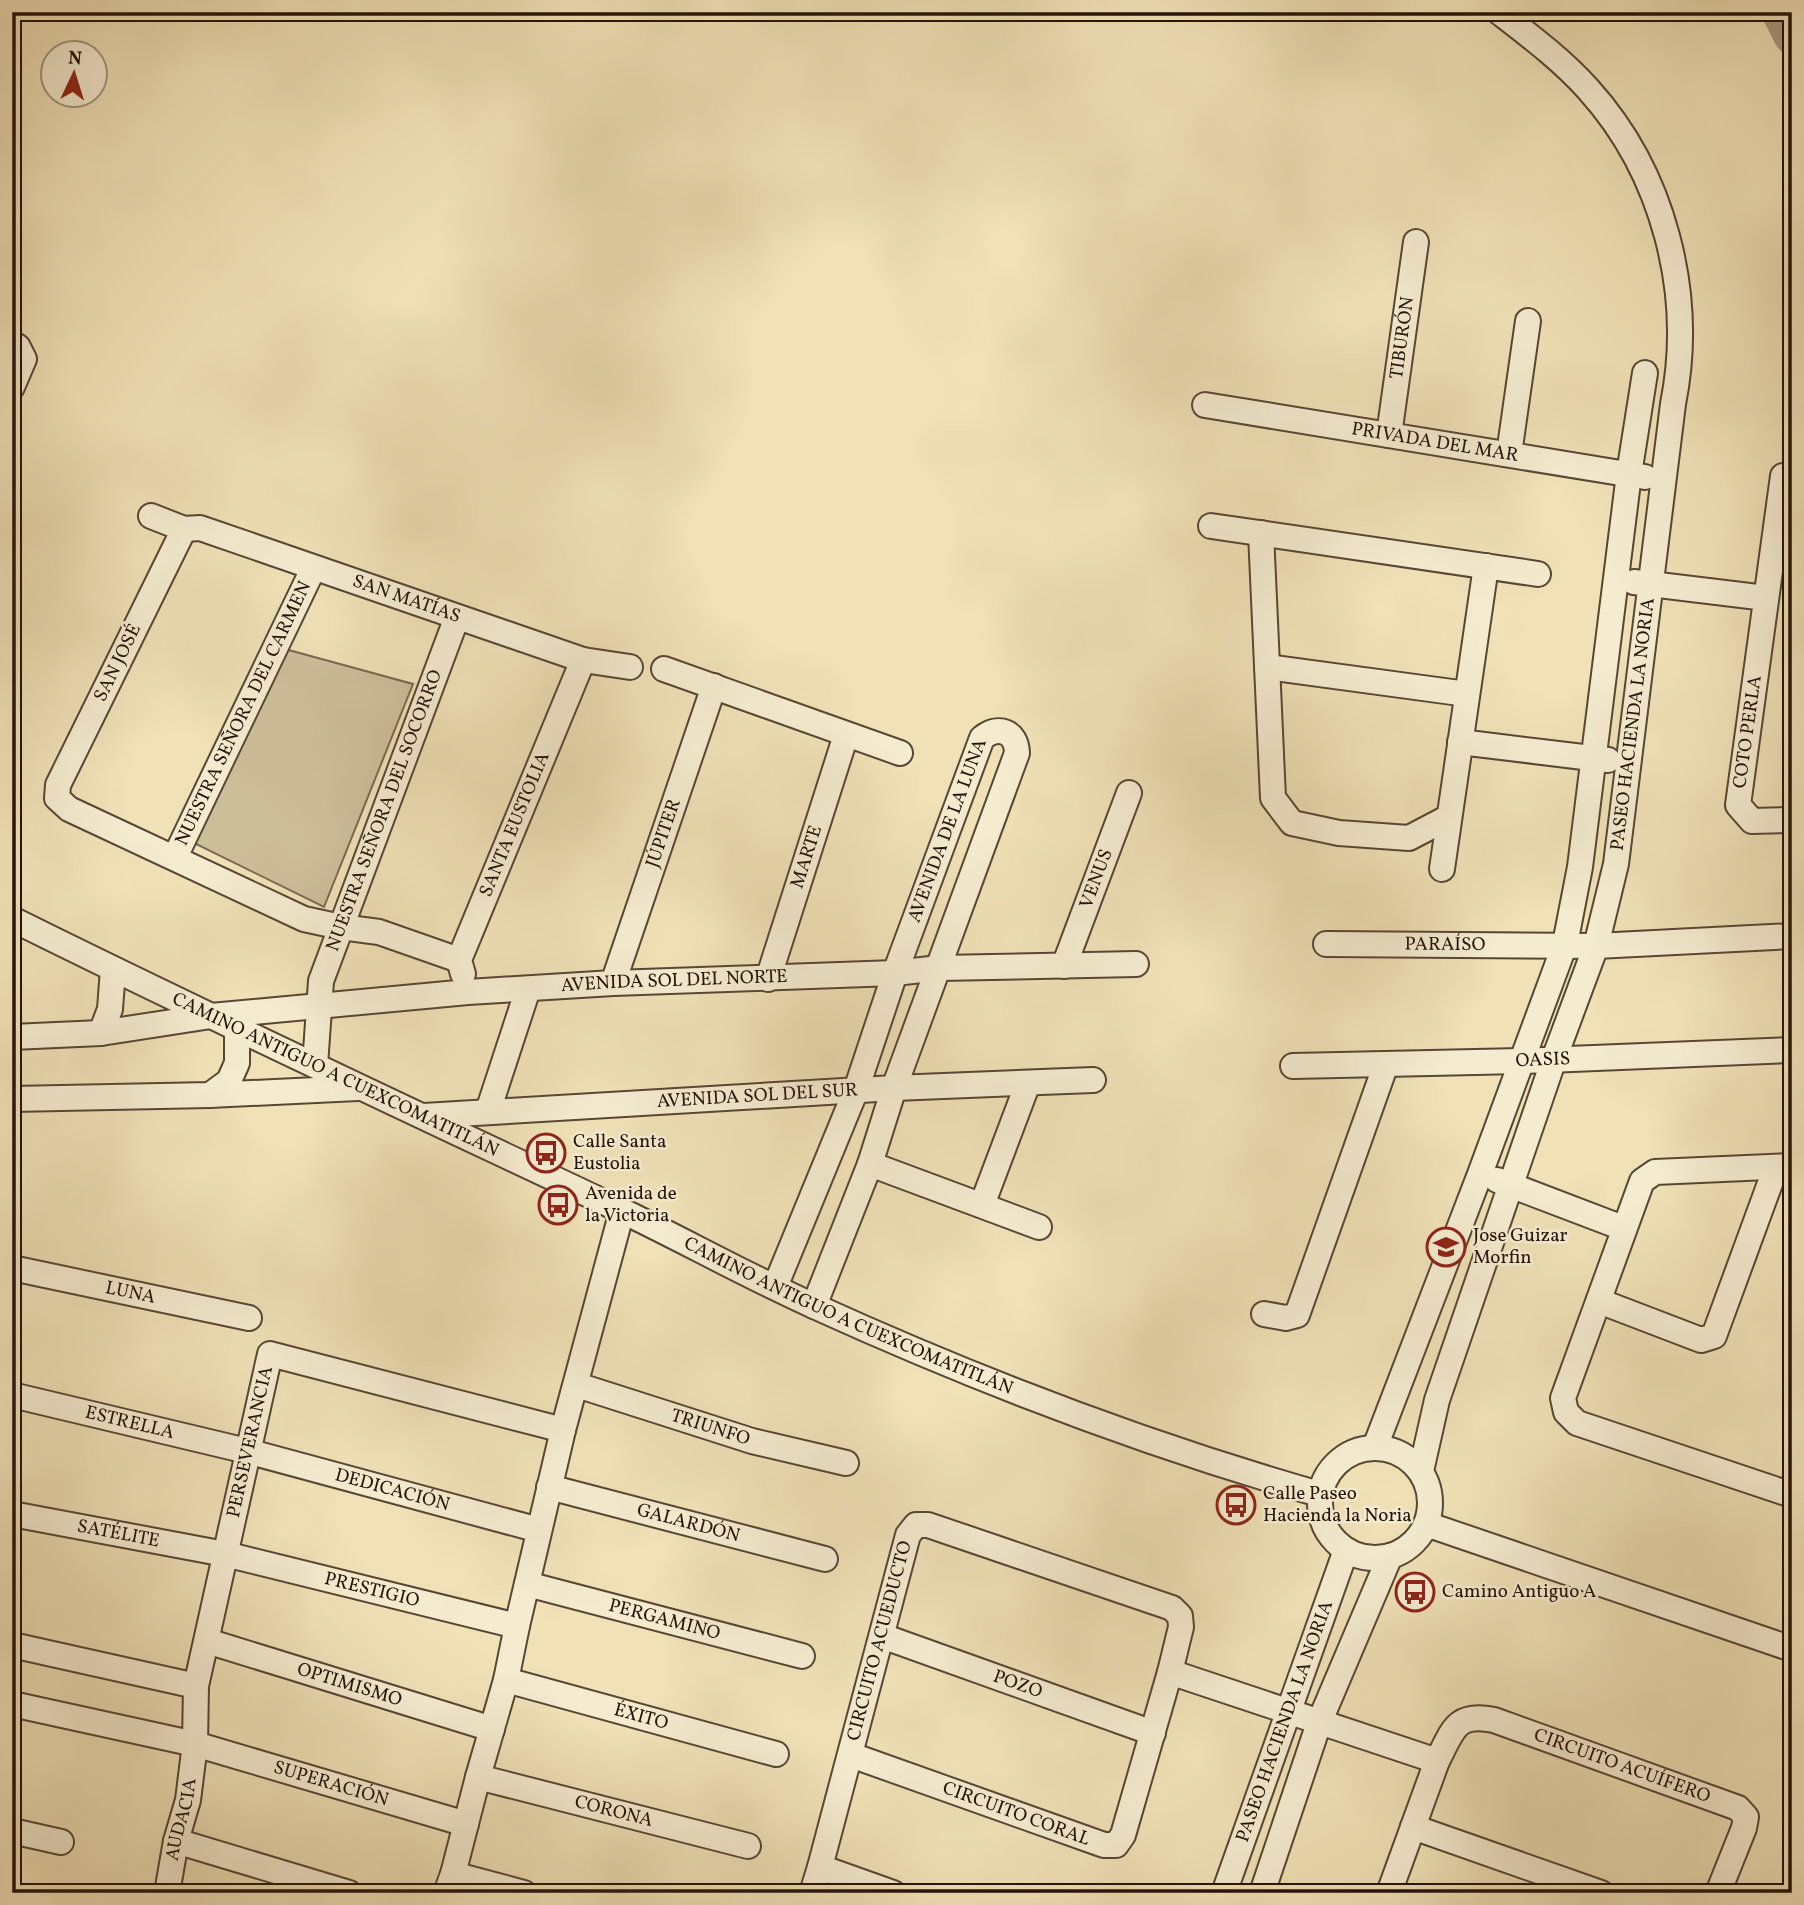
<svg xmlns="http://www.w3.org/2000/svg" width="1804" height="1905" font-family="Vollkorn,serif">
  <style>
    .green { fill: #cdbe9a; stroke: #796852; stroke-width: 2 }
    .lines { fill: none; stroke-linecap: round; stroke-linejoin: round }
    .river { stroke: #ab9b7c; stroke-width: 37 }
    .minor-casing { stroke: #584635; stroke-width: 28 }
    .minor { stroke: #f5ecd0; stroke-width: 24 }
    .labels { text-anchor: middle; dominant-baseline: central; stroke-width: 5; stroke-linejoin: round; paint-order: stroke }
    .street-label { font-size: 19px; fill: #25120a; stroke: #f5ecd0 }
    .poi-label { font-size: 19px; fill: #25120a; stroke: #f5ecd0; text-anchor: start }
  </style>
  <rect width="100%" height="100%" fill="#f0e1b7"/>
  <filter id="stains"><feTurbulence type="fractalNoise" baseFrequency=".00286" numOctaves="4"/><feColorMatrix values="0 0 0 0 .2 0 0 0 0 .09 0 0 0 0 .02 0 0 0 .5 -.17"/></filter>
  <radialGradient id="worn" r=".72"><stop offset=".6" stop-color="#630" stop-opacity="0"/><stop offset="1" stop-color="#630" stop-opacity=".3"/></radialGradient>
  <!-- green -->
  <path class="green" d="M 285,649 L 413,684 L 324,907 L 186,839 Z"/>
  <g class="lines">
    <!-- river -->
    <path class="river" d="M 1780,12 L 1792,36"/>
    <defs>
      <g id="minor">
        <path d="M 12,343 L 18,347 L 24,359 L 12,387"/>
        <path id="s1" d="M 1205,405 L 1645,477"/>
        <path id="s2" d="M 1389,435 L 1416,242"/>
        <path d="M 1509,454 L 1528,321"/>
        <path d="M 1783,476 L 1738,805 L 1752,821 L 1792,820"/>
        <path id="s3" d="M 151,516 L 184,529 L 200,528 L 583,660 L 630,667"/>
        <path d="M 1211,526 L 1538,574"/>
        <path d="M 184,529 L 58,785 L 57,798 L 69,809 L 304,919 L 341,927 L 379,932 L 459,960"/>
        <path d="M 1261,533 L 1273,798 L 1292,823 L 1339,833 L 1409,838 L 1449,817"/>
        <path d="M 1634,582 L 1766,598"/>
        <path d="M 1267,667 L 1467,694"/>
        <path d="M 664,669 L 900,753"/>
        <path d="M 1460,742 L 1608,760"/>
        <path id="s4" d="M 175,857 L 313,569"/>
        <path d="M 1442,869 L 1486,566"/>
        <path id="s5" d="M 12,919 C 209,1017 409,1110 608,1204 C 678,1237 745,1275 814,1306 C 977,1380 1147,1445 1319,1494"/>
        <path id="s6" d="M 1326,944 L 1596,946 L 1792,936"/>
        <path id="s7" d="M 1064,966 L 1129,793"/>
        <path id="s8" d="M 463,974 L 459,960 L 583,660"/>
        <path id="s9" d="M 768,979 L 846,735"/>
        <path id="s10" d="M 613,983 L 714,686"/>
        <path d="M 101,1033 L 110,1009 L 113,969"/>
        <path id="s11" d="M 12,1037 L 101,1033 L 211,1016 L 468,992 L 613,983 L 895,973 L 939,968 L 1136,964"/>
        <path id="s12" d="M 315,1065 L 321,981 L 457,617"/>
        <path id="s13" d="M 1293,1066 L 1521,1061 L 1792,1050"/>
        <path d="M 210,1095 L 229,1081 L 237,1063 L 237,1029"/>
        <path d="M 12,1099 L 210,1095 L 358,1088"/>
        <path d="M 488,1111 L 528,989"/>
        <path id="s14" d="M 424,1116 L 894,1088 L 1093,1080"/>
        <path d="M 870,1164 L 1039,1227"/>
        <path d="M 1792,1166 L 1655,1172 L 1642,1181 L 1563,1398 L 1566,1412 L 1577,1423 L 1792,1495"/>
        <path d="M 1497,1180 L 1623,1228"/>
        <path d="M 982,1205 L 1028,1083"/>
        <path id="s15" d="M 12,1268 L 249,1318"/>
        <path id="s16" d="M 775,1287 L 856,1090 L 895,973 L 982,738 C 999,725 1016,731 1017,753 L 894,1088 L 870,1164 L 814,1306"/>
        <path d="M 1599,1301 L 1701,1340 L 1714,1336 L 1776,1167"/>
        <path d="M 1264,1314 L 1286,1318 L 1297,1315 L 1386,1064"/>
        <path id="s17" d="M 577,1385 L 752,1441 L 846,1463"/>
        <path id="s18" d="M 12,1395 L 247,1451 L 539,1530"/>
        <path d="M 1375,1447 L 1480,1174 L 1565,944 L 1580,867 L 1629,474 L 1645,373"/>
        <circle cx="1375" cy="1503" r="55"/>
        <path id="s19" d="M 1421,1471 L 1437,1400 L 1554,1059 L 1596,946 L 1616,864 L 1673,404 C 1695,294 1664,173 1588,89 C 1562,60 1530,36 1499,12"/>
        <path id="s20" d="M 549,1487 L 825,1559"/>
        <path id="s21" d="M 12,1514 L 225,1554 L 517,1626"/>
        <path d="M 1426,1524 L 1792,1649"/>
        <path id="s22" d="M 527,1584 L 802,1656"/>
        <path id="s23" d="M 882,1636 L 1153,1733"/>
        <path id="s24" d="M 207,1641 L 492,1729"/>
        <path d="M 12,1645 L 196,1686"/>
        <path id="s25" d="M 1170,1672 L 1437,1761 C 1453,1731 1455,1712 1494,1720 L 1738,1808 L 1746,1817 L 1744,1828 L 1718,1893"/>
        <path id="s26" d="M 506,1680 L 776,1754"/>
        <path id="s27" d="M 12,1704 L 195,1744 L 466,1824"/>
        <path id="s28" d="M 478,1777 L 748,1846"/>
        <path d="M 1413,1827 L 1601,1893"/>
        <path d="M 12,1831 L 61,1842"/>
        <path d="M 176,1841 L 349,1893"/>
        <path id="s29" d="M 820,1867 L 908,1535 L 916,1525 L 928,1525 L 1172,1608 L 1180,1616 L 1181,1627 L 1170,1672 L 1123,1835 L 1116,1845 L 1104,1845 L 851,1755"/>
        <path d="M 453,1874 L 524,1893"/>
        <path id="s30" d="M 167,1893 L 176,1841 L 188,1800 L 195,1744 L 196,1686 L 270,1354 L 563,1430"/>
        <path d="M 446,1893 L 453,1874 L 478,1777 L 506,1680 L 517,1626 L 563,1430 L 622,1211"/>
        <path d="M 812,1893 L 820,1867 L 893,1893"/>
        <path id="s31" d="M 1224,1893 L 1346,1550"/>
        <path d="M 1262,1893 L 1319,1723 L 1390,1556"/>
        <path d="M 1389,1893 L 1437,1761"/>
      </g>
    </defs>
    <!-- minor casing -->
    <use href="#minor" class="minor-casing"/>
    <!-- minor -->
    <use href="#minor" class="minor"/>
  </g>
  <!-- icons -->
  <defs>
    <symbol id="bus-ring" viewBox="-11 -11 22 22"><circle r="9.5" fill="#f5ecd0" stroke="#8f2418" stroke-width="1.5"/><path d="M-5-6H5V4H4V6H2V4H-2V6H-4V4H-5ZM-3.5-4V0h7V-4ZM-3.5 1.2v1.5H-2V1.2ZM2 1.2v1.5H3.5V1.2Z" fill="#8f2418"/></symbol>
    <symbol id="school-ring" viewBox="-11 -11 22 22"><circle r="9.5" fill="#f5ecd0" stroke="#8f2418" stroke-width="1.5"/><path d="M0-5L7-2L0 1L-7-2ZM-4 1L0 2.5L4 1V4Q0 6-4 4Z" fill="#8f2418"/></symbol>
  </defs>
  <g fill-rule="evenodd">
    <use href="#bus-ring" x="524" y="1131" width="44" height="44"/>
    <use href="#bus-ring" x="536" y="1183" width="44" height="44"/>
    <use href="#school-ring" x="1424" y="1225" width="44" height="44"/>
    <use href="#bus-ring" x="1214" y="1483" width="44" height="44"/>
    <use href="#bus-ring" x="1393" y="1570" width="44" height="44"/>
  </g>
  <g class="labels">
    <!-- street labels -->
    <g class="street-label">
      <text stroke="none"><textPath href="#s2" startOffset="98">TIBURÓN</textPath></text>
      <text stroke="none"><textPath href="#s1" startOffset="233">PRIVADA DEL MAR</textPath></text>
      <text stroke="none"><textPath href="#s3" startOffset="270">SAN MATÍAS</textPath></text>
      <text transform="translate(118 663) rotate(-64)">SAN JOSÉ</text>
      <text stroke="none"><textPath href="#s4" startOffset="159">NUESTRA SEÑORA DEL CARMEN</textPath></text>
      <text stroke="none"><textPath href="#s19" startOffset="779">PASEO HACIENDA LA NORIA</textPath></text>
      <text transform="translate(1748 732) rotate(-82)">COTO PERLA</text>
      <text stroke="none"><textPath href="#s12" startOffset="266">NUESTRA SEÑORA DEL SOCORRO</textPath></text>
      <text stroke="none"><textPath href="#s8" startOffset="161">SANTA EUSTOLIA</textPath></text>
      <text stroke="none"><textPath href="#s16" startOffset="488">AVENIDA DE LA LUNA</textPath></text>
      <text stroke="none"><textPath href="#s10" startOffset="158">JÚPITER</textPath></text>
      <text stroke="none"><textPath href="#s9" startOffset="128">MARTE</textPath></text>
      <text stroke="none"><textPath href="#s7" startOffset="93">VENUS</textPath></text>
      <text stroke="none"><textPath href="#s6" startOffset="119">PARAÍSO</textPath></text>
      <text stroke="none"><textPath href="#s11" startOffset="665">AVENIDA SOL DEL NORTE</textPath></text>
      <text stroke="none"><textPath href="#s13" startOffset="250">OASIS</textPath></text>
      <text stroke="none"><textPath href="#s5" startOffset="359">CAMINO ANTIGUO A CUEXCOMATITLÁN</textPath></text>
      <text stroke="none"><textPath href="#s14" startOffset="334">AVENIDA SOL DEL SUR</textPath></text>
      <text stroke="none"><textPath href="#s15" startOffset="121">LUNA</textPath></text>
      <text stroke="none"><textPath href="#s5" startOffset="926">CAMINO ANTIGUO A CUEXCOMATITLÁN</textPath></text>
      <text stroke="none"><textPath href="#s18" startOffset="121">ESTRELLA</textPath></text>
      <text stroke="none"><textPath href="#s17" startOffset="140">TRIUNFO</textPath></text>
      <text stroke="none"><textPath href="#s30" startOffset="460">PERSEVERANCIA</textPath></text>
      <text stroke="none"><textPath href="#s18" startOffset="392">DEDICACIÓN</textPath></text>
      <text stroke="none"><textPath href="#s20" startOffset="144">GALARDÓN</textPath></text>
      <text stroke="none"><textPath href="#s21" startOffset="108">SATÉLITE</textPath></text>
      <text stroke="none"><textPath href="#s21" startOffset="368">PRESTIGIO</textPath></text>
      <text stroke="none"><textPath href="#s22" startOffset="142">PERGAMINO</textPath></text>
      <text stroke="none"><textPath href="#s29" startOffset="234">CIRCUITO ACUEDUCTO</textPath></text>
      <text stroke="none"><textPath href="#s24" startOffset="149">OPTIMISMO</textPath></text>
      <text stroke="none"><textPath href="#s23" startOffset="144">POZO</textPath></text>
      <text stroke="none"><textPath href="#s26" startOffset="140">ÉXITO</textPath></text>
      <text stroke="none"><textPath href="#s31" startOffset="182">PASEO HACIENDA LA NORIA</textPath></text>
      <text stroke="none"><textPath href="#s25" startOffset="497">CIRCUITO ACUÍFERO</textPath></text>
      <text stroke="none"><textPath href="#s27" startOffset="329">SUPERACIÓN</textPath></text>
      <text stroke="none"><textPath href="#s28" startOffset="140">CORONA</textPath></text>
      <text transform="translate(1016 1814) rotate(20)">CIRCUITO CORAL</text>
      <text stroke="none"><textPath href="#s30" startOffset="75">AUDACIA</textPath></text>
    </g>
    <!-- poi labels -->
    <g class="poi-label">
      <text x="573" y="1142">Calle Santa<tspan x="573" dy="22">Eustolia</tspan></text>
      <text x="585" y="1194">Avenida de<tspan x="585" dy="22">la Victoria</tspan></text>
      <text x="1473" y="1236">Jose Guizar<tspan x="1473" dy="22">Morfin</tspan></text>
      <text x="1263" y="1494">Calle Paseo<tspan x="1263" dy="22">Hacienda la Noria</tspan></text>
      <text x="1442" y="1592">Camino Antiguo A</text>
    </g>
  </g>
  <!-- margin -->
  <rect width="1804" height="1905" fill="none" stroke="#f0e1b7" stroke-width="42"/>
  <rect x="14" y="14" width="1776" height="1877" fill="none" stroke="#25120a" stroke-width="3.5"/>
  <rect x="21" y="21" width="1762" height="1863" fill="none" stroke="#25120a" stroke-width="2"/>
  <!-- north arrow -->
  <g transform="translate(74 74) rotate(4)"><circle r="33" fill="#f5ecd0" stroke="#a29581" stroke-width="2"/>
  <path d="M0-5L12 26L0 18L-12 26Z" fill="#8f2418"/>
  <text y="-10" font-size="19" font-weight="bold" text-anchor="middle" fill="#25120a">N</text>
  </g>
  <rect width="100%" height="100%" filter="url(#stains)"/>
  <rect width="100%" height="100%" fill="url(#worn)"/>
</svg>
